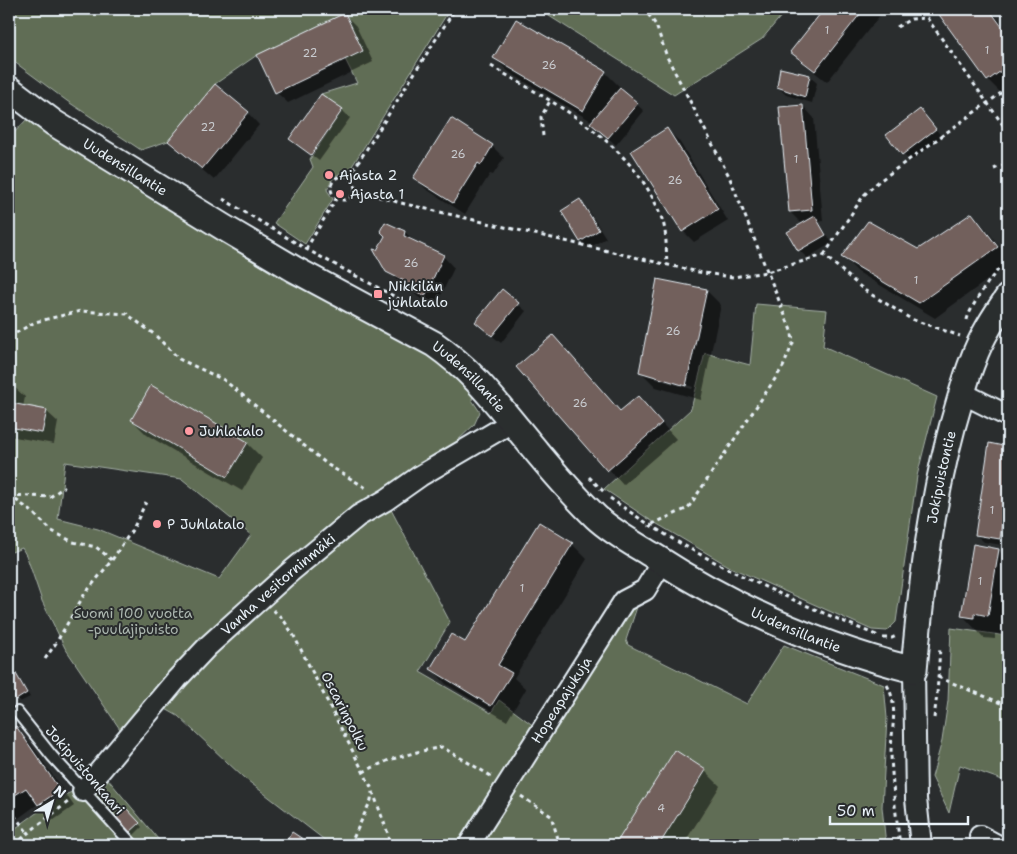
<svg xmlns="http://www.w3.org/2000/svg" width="1017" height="854" font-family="'Shantell Sans',sans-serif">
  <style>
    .green { fill: #616d55; stroke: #a4afa6; fill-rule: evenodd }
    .shadow { fill: #0007; fill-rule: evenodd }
    .building { fill: #72605b; stroke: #e8f1f8 }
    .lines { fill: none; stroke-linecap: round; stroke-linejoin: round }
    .service-casing { stroke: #e8f1f8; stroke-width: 14 }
    .minor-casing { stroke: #e8f1f8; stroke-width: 24 }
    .tertiary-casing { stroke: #e8f1f8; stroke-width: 29 }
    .path { stroke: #e8f1f8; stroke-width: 3; stroke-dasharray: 4 4; stroke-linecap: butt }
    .service { stroke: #2a2d2e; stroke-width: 10 }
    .minor { stroke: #2a2d2e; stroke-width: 20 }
    .tertiary { stroke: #2a2d2e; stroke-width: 25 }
    .poi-dot { fill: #ff9aa2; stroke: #2a2d2e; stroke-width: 2 }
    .labels { text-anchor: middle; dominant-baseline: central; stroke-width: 4; stroke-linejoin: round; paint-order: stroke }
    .number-label { font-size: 11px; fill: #cacdd1 }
    .street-label { font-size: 14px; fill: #e8f1f8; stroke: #2a2d2e }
    .poi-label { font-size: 14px; fill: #e8f1f8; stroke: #2a2d2e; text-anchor: start }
    .park-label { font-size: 14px; fill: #abb6af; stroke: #2a2d2e }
  </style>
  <rect width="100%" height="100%" fill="#2a2d2e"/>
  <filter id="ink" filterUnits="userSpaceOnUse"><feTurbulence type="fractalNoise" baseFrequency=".02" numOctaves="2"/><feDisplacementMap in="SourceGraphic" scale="10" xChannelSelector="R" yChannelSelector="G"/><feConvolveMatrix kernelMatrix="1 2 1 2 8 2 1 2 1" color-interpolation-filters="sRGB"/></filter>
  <g filter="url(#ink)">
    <!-- green -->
    <g class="green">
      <path d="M 9,9 L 450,9 L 349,171 C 337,173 331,178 327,190 L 333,199 L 305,244 L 274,223 L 313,167 L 310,159 L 343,109 L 321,94 L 357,83 L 345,59 L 345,13 L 257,55 L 215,84 L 168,141 L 141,150 L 67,101 L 9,58 Z"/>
      <path d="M 538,9 L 787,9 L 762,39 L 674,95 Z"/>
      <path d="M 29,117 L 115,176 L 287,282 L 364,316 L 448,367 L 473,393 L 472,400 L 480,412 L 474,425 L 420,476 L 386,500 L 450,622 L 420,672 L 491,713 L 499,700 L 542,732 L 633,602 L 638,604 L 626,640 L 628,645 L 747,704 L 784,645 L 884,685 L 887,718 L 882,807 L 886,845 L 331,845 L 243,777 L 178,716 L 155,703 L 126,738 L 65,648 L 42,601 L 27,557 L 22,548 L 9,553 L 9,427 L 42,433 L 47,410 L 11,403 L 14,385 L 9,384 L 9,138 ZM 65,462 L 182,479 L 251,535 L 219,579 L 98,529 L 58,519 Z"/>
      <path d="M 756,304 L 827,310 L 823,346 L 937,397 L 917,476 L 896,622 L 887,631 L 872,630 L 732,568 L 647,518 L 604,489 L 691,409 L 705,353 L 750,365 Z"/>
      <path d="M 951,628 L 1008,636 L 1008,782 L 960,765 L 949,813 L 932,777 L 942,741 L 948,701 Z"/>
      <path d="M 107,778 L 158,839 L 166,845 L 9,845 L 9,833 L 57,798 Z"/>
    </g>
    <!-- shadow -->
    <g class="shadow">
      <path d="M 825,9 L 885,9 L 827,82 L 803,63 L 792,52 Z"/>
      <path d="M 936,9 L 991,9 L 1008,32 L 1008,85 L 1000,92 L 988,80 Z"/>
      <path d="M 345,15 L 356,26 L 373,62 L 288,103 L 276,92 Z"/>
      <path d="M 494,58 L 605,72 L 620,87 L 620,89 L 644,111 L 616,145 L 599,130 L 593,122 L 510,73 Z"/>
      <path d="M 809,76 L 817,83 L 812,103 L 786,95 L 778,87 Z"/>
      <path d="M 803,106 L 814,118 L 823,221 L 819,222 L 832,243 L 807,258 L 799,250 L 803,225 L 790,212 Z"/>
      <path d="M 342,110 L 350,118 L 319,161 L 291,139 Z"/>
      <path d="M 248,113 L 259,125 L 214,180 L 169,141 Z"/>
      <path d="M 927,118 L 942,137 L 910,162 L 888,135 Z"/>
      <path d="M 451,120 L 492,146 L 504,158 L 493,175 L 490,174 L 465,214 L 426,189 L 415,178 Z"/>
      <path d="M 667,130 L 679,141 L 728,221 L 694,242 L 683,231 Z"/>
      <path d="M 580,201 L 587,208 L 606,238 L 589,248 L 581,241 Z"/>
      <path d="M 972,215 L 987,230 L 1008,258 L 1008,265 L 935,318 L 858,272 L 843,257 L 918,251 Z"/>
      <path d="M 405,232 L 416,243 L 443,256 L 454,268 L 436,306 L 418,297 L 408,287 L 399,283 L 393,276 L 411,286 L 412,283 L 392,273 L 392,276 L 387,271 L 378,251 Z"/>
      <path d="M 706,290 L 721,305 L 701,400 L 656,387 L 641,372 ZM 656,376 L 693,387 L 692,389 L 656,379 Z"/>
      <path d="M 502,291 L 526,311 L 501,343 L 484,329 Z"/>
      <path d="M 553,337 L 621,412 L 638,397 L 676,439 L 623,485 L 518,367 Z"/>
      <path d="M 9,385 L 13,386 L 25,397 L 23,407 L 46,411 L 58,422 L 54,444 L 9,436 Z"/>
      <path d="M 132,420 L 247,443 L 262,458 L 242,491 L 147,435 Z"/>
      <path d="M 990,445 L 1008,448 L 1007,546 L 984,542 L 976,535 Z"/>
      <path d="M 572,544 L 587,559 L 514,678 L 526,689 L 507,721 L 446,684 L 431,668 L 466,644 Z"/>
      <path d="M 998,550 L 1008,560 L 1008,637 L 995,634 L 995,639 L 984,638 L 963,616 Z"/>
      <path d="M 15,673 L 30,697 L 20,702 L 9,685 L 9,677 Z"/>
      <path d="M 15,728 L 30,743 L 74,806 L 54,820 L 38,804 L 9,825 L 9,732 Z"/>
      <path d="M 675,752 L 705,771 L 720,786 L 683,845 L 617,845 Z"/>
      <path d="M 126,810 L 142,827 L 134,835 L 117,818 Z"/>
    </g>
    <!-- building -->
    <g class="building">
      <path d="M 824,9 L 864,9 L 815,71 L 790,52 Z"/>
      <path d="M 935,9 L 989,9 L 1008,35 L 1008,66 L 987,81 Z"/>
      <path d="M 345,13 L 363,51 L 275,93 L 257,55 Z"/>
      <path d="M 516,19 L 606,71 L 583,111 L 493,58 Z"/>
      <path d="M 780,68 L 810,75 L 805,97 L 777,87 Z"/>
      <path d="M 215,84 L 249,112 L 202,169 L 168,141 Z"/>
      <path d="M 620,88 L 638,103 L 608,138 L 590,123 Z"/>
      <path d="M 321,94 L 343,109 L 311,155 L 289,139 Z"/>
      <path d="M 803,105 L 812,210 L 789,212 L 779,107 Z"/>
      <path d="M 920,109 L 936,129 L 902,155 L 886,135 Z"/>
      <path d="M 451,118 L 493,145 L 481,165 L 478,163 L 453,203 L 413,178 Z"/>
      <path d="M 667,128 L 718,209 L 682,232 L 631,151 Z"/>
      <path d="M 580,199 L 599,230 L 580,242 L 561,211 Z"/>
      <path d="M 972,213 L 998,247 L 919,303 L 841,257 L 868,221 L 918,249 Z"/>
      <path d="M 815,216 L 826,235 L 798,251 L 787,232 Z"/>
      <path d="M 385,222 L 405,231 L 404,236 L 444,255 L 425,296 L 405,286 L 406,282 L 386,272 L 373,249 L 377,250 L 385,236 L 380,231 Z"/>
      <path d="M 657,279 L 707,289 L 686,386 L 639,372 Z"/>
      <path d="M 502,289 L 519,303 L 492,336 L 475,322 Z"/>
      <path d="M 553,335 L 620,411 L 638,396 L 662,423 L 607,471 L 516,367 Z"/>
      <path d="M 9,384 L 14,385 L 11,403 L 47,410 L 42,433 L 9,427 Z"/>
      <path d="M 151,385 L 248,442 L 227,477 L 131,420 Z"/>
      <path d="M 989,443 L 1008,447 L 1008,484 L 1000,539 L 975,535 Z"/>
      <path d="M 539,522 L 573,543 L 498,665 L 512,673 L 491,706 L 430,669 L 451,634 L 465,642 Z"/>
      <path d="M 973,544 L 999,549 L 988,616 L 974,613 L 974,618 L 961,616 Z"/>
      <path d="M 15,672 L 27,693 L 16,700 L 9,687 L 9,676 Z"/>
      <path d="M 16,726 L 60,790 L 38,805 L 26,788 L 9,799 L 9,731 Z"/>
      <path d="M 675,750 L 706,770 L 659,845 L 615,845 Z"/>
      <path d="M 126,808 L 140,823 L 129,833 L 116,818 Z"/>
      <path d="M 292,832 L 312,845 L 284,845 Z"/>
    </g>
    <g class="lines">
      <defs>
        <path id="service" d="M 17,712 L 52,756 L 133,845"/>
        <g id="minor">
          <path d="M 962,393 L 1008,416"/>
          <path d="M 914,670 L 916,799 L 921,845"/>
          <path id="s1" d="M 83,791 L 177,679 L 208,646 L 289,573 L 358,516 L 386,500 L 420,476 L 512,422"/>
          <path d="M 980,836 L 997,845"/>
          <path id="s2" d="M 469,845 L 624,601 L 645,590 L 662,562"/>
        </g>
        <g id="tertiary">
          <path id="s3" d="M 9,89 L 54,123 L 223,227 L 294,269 L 434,344 C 471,370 490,395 518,429 C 543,460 568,490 596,517 C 612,532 634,544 652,555 C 732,607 822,647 914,670 C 922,578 933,488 960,400 C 964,386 968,372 973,360 C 981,337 995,316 1008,297"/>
        </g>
      </defs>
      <!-- service casing -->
      <use href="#service" class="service-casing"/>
      <!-- minor casing -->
      <use href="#minor" class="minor-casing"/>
      <!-- tertiary casing -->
      <use href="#tertiary" class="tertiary-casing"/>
      <!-- path -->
      <g class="path">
        <path d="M 642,9 L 648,14 L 656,25 L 667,57 L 729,176 L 792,333 L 793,343 L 783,367 L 688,508 L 648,526"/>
        <path d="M 897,27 L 911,19 L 927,18 L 1008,132"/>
        <path d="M 9,64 L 15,68"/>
        <path d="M 491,66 C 556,104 635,143 662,219 C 667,231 666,252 667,265"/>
        <path d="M 543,136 L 541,117 L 550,101"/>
        <path d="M 994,169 L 1008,163"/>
        <circle cx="343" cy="188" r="12"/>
        <path d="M 349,177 L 455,9"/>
        <path d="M 355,190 L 401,203 L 703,273 L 733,277 L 767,272 L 824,255 L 864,290 L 911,319 L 960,336"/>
        <path d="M 223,199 L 306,249 L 414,307"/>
        <path d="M 306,249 L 336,199"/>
        <path d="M 824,255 L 864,195 L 878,182 L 1008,88"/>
        <path d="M 967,320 C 969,309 990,278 998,270 C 1001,267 1005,265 1008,263"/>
        <path d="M 9,337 L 35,322 L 81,311 L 127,314 L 155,335 L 179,359 L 224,380 L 328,465 L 368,489"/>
        <path d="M 589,477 L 604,492"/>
        <path d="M 9,495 L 31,511 L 52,531 L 73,542 L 96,547 L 112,560"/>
        <path d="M 10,495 L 50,497 L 64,487"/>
        <path d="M 610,498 C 693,558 782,596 876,635 L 875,638"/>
        <path d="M 273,610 L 283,619 L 294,636 L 372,789 L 388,834 L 389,845"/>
        <path d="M 883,638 L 892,638 L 896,636"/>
        <path d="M 45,659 L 56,643 L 84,595 L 112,560 L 134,527 L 146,502"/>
        <path d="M 938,677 L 1008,706"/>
        <path d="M 887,685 C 899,706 891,730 891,753 C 892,784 896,815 900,845"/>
        <path d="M 934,718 L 937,695 L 940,647"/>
        <path d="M 363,772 L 389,760 L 417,752 L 442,747 L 491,776"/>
        <path d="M 521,796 L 551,816 L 560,845"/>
        <path d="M 41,803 L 51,815"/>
        <path d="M 9,809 L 28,833"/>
        <path d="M 15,845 L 28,833 L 68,802"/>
        <path d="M 350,845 L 371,800 L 372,792"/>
      </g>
      <!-- service -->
      <use href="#service" class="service"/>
      <!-- minor -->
      <use href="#minor" class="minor"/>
      <!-- tertiary -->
      <use href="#tertiary" class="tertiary"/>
    </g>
  </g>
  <!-- markers -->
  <g class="poi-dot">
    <circle cx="329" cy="175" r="5"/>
    <circle cx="340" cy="194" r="5"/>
    <rect x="373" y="289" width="10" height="10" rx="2.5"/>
    <circle cx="189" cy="431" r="5"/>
    <circle cx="157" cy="524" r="5"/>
  </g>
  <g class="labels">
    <!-- number labels -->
    <g class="number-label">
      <text x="827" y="30">1</text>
      <text x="987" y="50">1</text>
      <text x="310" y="53">22</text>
      <text x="549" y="65">26</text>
      <text x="208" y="127">22</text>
      <text x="458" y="154">26</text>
      <text x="796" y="159">1</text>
      <text x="675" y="180">26</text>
      <text x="411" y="263">26</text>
      <text x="916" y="280">1</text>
      <text x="673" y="331">26</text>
      <text x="580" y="403">26</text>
      <text x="992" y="510">1</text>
      <text x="980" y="581">1</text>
      <text x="522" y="588">1</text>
      <text x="661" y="808">4</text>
    </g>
    <!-- street labels -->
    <g class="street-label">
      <text stroke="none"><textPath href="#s3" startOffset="140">Uudensillantie</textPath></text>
      <text stroke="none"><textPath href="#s3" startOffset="544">Uudensillantie</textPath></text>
      <text stroke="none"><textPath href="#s3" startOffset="1284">Jokipuistontie</textPath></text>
      <text stroke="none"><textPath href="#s1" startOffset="285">Vanha vesitorninmäki</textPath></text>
      <text stroke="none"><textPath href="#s3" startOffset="964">Uudensillantie</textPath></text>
      <text stroke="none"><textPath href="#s2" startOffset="172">Hopeapajukuja</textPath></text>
      <text transform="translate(345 711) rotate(63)">Oscarinpolku</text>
      <text transform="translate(85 770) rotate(49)">Jokipuistonkaari</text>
    </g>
    <!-- poi labels -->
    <g class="poi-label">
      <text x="339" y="175">Ajasta 2</text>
      <text x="350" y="194">Ajasta 1</text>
      <text x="388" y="286">Nikkilän<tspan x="388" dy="16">juhlatalo</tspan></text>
      <text x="199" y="431">Juhlatalo</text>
      <text x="167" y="524">P Juhlatalo</text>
    </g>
    <!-- park labels -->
    <g class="park-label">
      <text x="133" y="613">Suomi 100 vuotta<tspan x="133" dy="16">-puulajipuisto</tspan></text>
    </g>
  </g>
  <!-- margin -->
  <rect width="1017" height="854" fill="none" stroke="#2a2d2e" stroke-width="30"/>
  <rect x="15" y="15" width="987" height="824" fill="none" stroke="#e8f1f8" stroke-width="2" filter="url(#ink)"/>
  <!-- north arrow -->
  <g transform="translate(52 802) rotate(38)" stroke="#2a2d2e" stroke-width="4" paint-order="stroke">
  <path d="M0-4L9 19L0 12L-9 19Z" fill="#e8f1f8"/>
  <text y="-8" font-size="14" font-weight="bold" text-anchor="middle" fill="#e8f1f8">N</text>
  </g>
  <!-- scale -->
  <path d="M830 816v8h138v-8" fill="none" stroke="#e8f1f8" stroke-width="2.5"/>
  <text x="837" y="816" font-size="15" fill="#e8f1f8" stroke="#2a2d2e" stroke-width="4" paint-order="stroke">50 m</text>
</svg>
